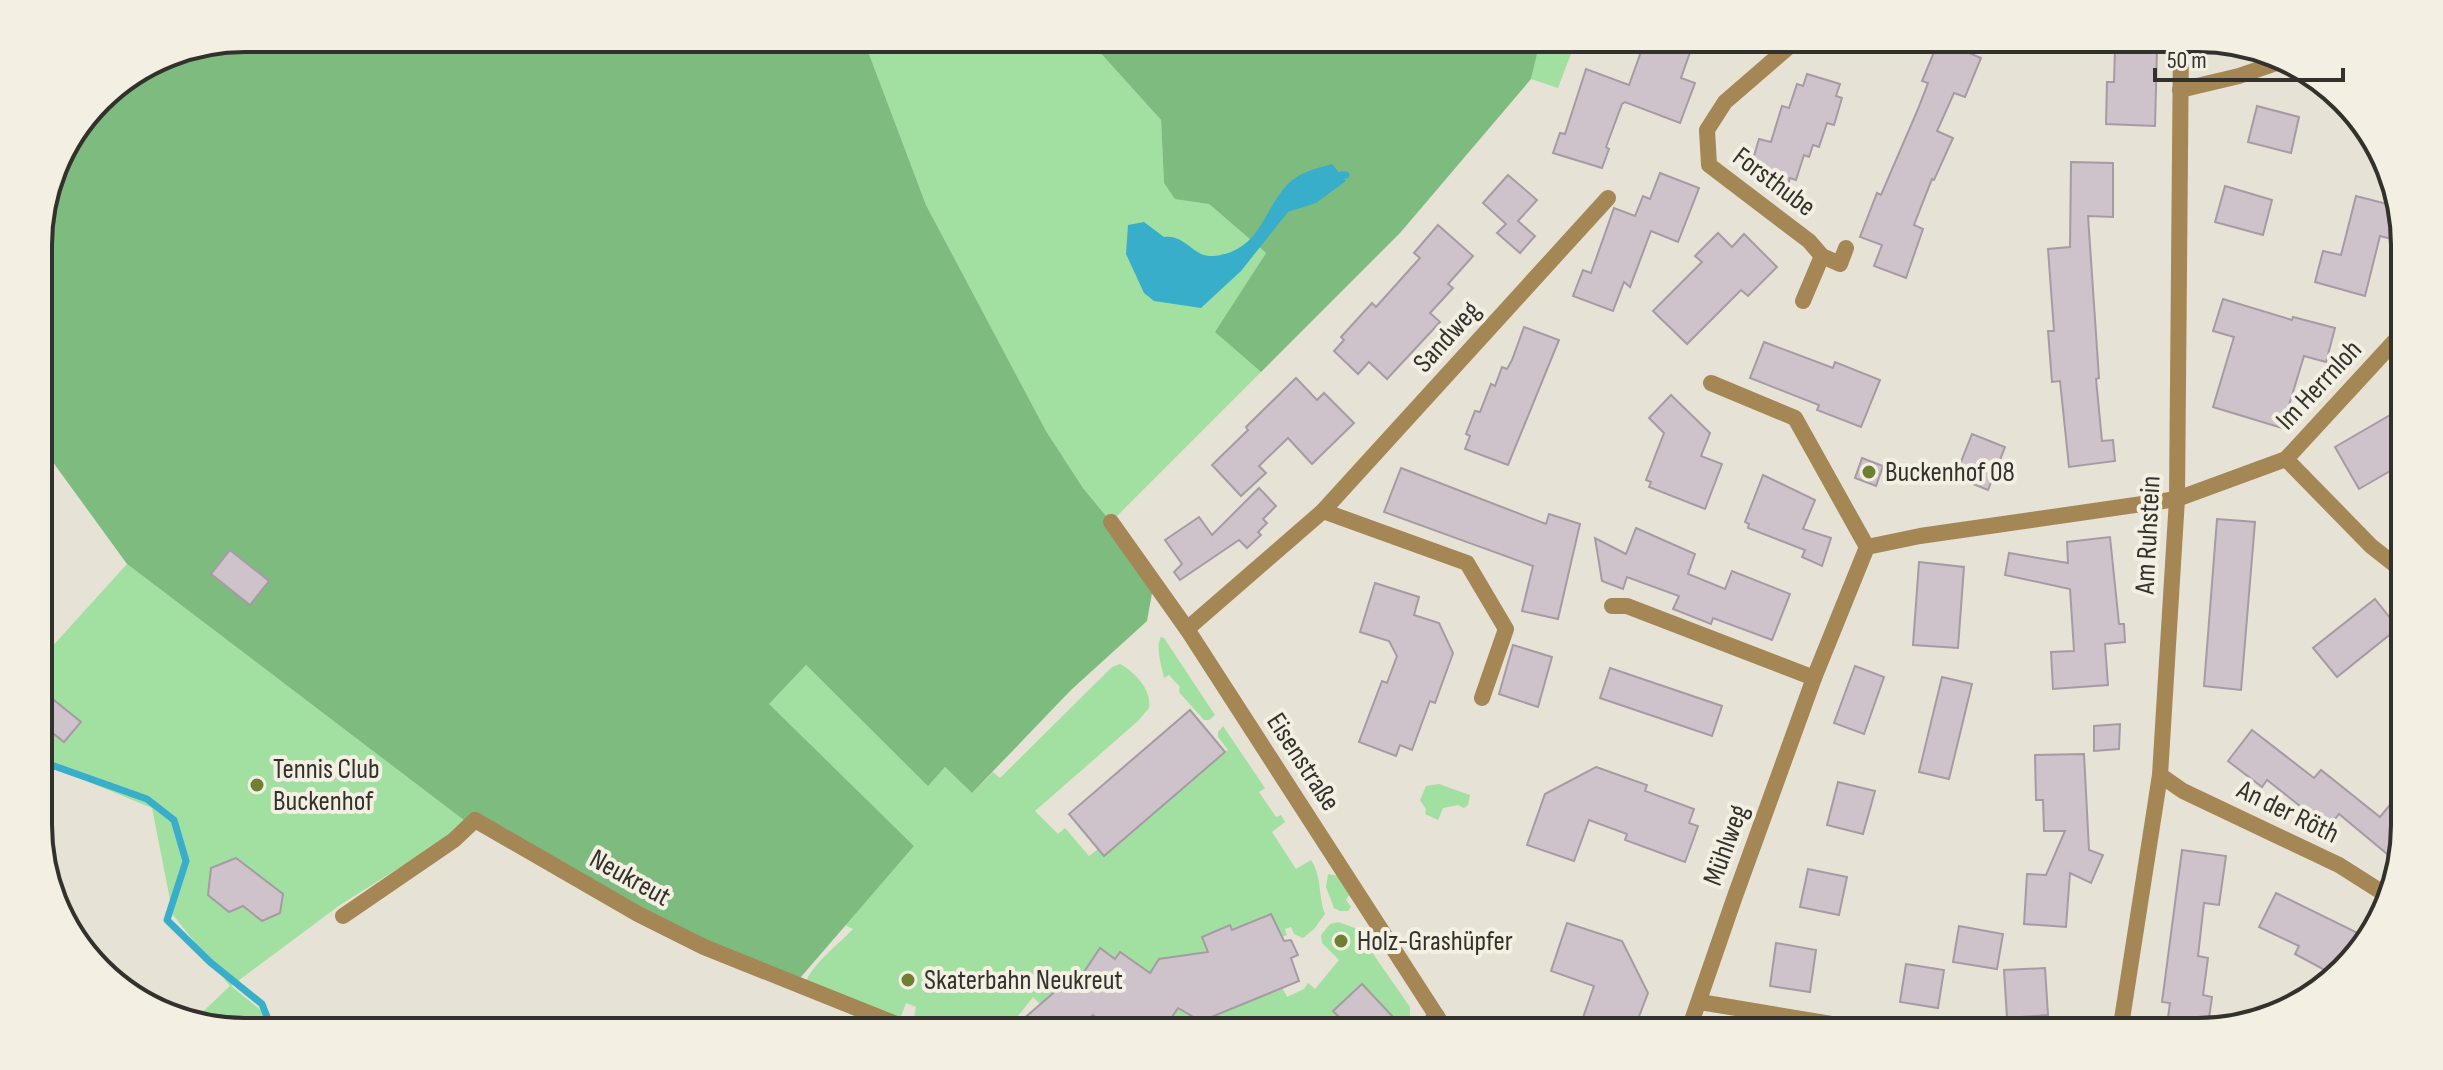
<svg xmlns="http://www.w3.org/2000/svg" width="2443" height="1070" font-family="'Sofia Sans Condensed',sans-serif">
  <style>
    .green { fill: #a1e0a1 }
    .forest { fill: #7dbc7e }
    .water { fill: #38aecb }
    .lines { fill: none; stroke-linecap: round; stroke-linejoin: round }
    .stream { stroke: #38aecb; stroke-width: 7 }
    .building { fill: #cec2cb; stroke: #a69ba4; stroke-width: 2 }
    .minor { stroke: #a58655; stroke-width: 16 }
    .poi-dot { fill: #6f8130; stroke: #f3efe2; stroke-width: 3 }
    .labels { text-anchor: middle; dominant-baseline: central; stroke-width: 8; stroke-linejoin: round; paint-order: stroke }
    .street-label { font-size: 28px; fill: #32312c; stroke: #f3efe2 }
    .poi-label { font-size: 28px; fill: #32312c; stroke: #f3efe2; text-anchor: start }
    .rim { fill: none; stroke: #32312c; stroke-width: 4 }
  </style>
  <rect width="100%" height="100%" fill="#e6e2d5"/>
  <!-- green -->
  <g class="green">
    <path d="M 863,38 L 1087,38 L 1161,120 L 1164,183 L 1209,204 L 1266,253 L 1216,332 L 1261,372 L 1111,522 L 1083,488 L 1046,431 L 926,205 Z"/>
    <path d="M 1541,38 L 1577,38 L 1558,88 L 1531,79 Z"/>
    <path d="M 127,564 L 469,824 L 340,905 L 231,986 L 288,1032 L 245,1032 L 192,1022 L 230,986 L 173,915 L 152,808 L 40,762 L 39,654 L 49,650 Z"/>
    <path d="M 1161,637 L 1164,638 L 1215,715 L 1209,720 L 1204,720 L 1179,692 L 1180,687 L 1169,675 L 1164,678 C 1162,666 1155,648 1161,637 Z"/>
    <path d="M 1120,664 C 1135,672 1152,690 1149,708 L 1138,721 L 1035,811 L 1058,834 L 1065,828 L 1089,856 L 1098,849 L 1104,856 L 1228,750 L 1218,737 L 1218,732 L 1223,726 L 1265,788 L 1259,792 L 1276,817 L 1281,815 L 1285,822 L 1272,832 L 1296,869 L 1311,860 C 1322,876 1318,896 1325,914 L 1314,929 L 1303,938 L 1294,934 L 1291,927 L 1285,929 L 1287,935 L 1282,937 L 1235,936 L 1229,925 L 1202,937 L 1208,952 L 1179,956 L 1185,970 L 1158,961 L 1150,973 L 1120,953 L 1115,959 L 1100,949 L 1073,991 L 1066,983 L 1041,1005 L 1033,997 L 1018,1016 L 1014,1032 L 937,1032 L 913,1023 L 916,1007 L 906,1003 L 900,1019 L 806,983 C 809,967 841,942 853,929 L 845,925 L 914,846 L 768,704 L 806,665 L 928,785 L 945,767 L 972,793 L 993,772 L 1000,778 L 1112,667 Z"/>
    <path d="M 1439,784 L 1470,795 L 1468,805 L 1464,808 L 1458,805 L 1443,808 L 1438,820 L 1425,814 L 1426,809 L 1420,800 L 1426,786 Z"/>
    <path d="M 1328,874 L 1339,876 L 1349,895 L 1346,900 L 1351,907 L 1348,911 L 1340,911 L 1334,908 L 1326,887 Z"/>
    <path d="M 1338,922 L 1355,928 L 1410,1007 L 1410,1017 L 1400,1032 L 1382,1032 L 1395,1019 L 1333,1011 L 1343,1021 L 1333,1032 L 1162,1032 L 1168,997 L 1189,1015 L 1200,1020 L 1282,987 L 1287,997 L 1304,989 L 1308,983 L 1315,989 L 1339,960 L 1322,943 L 1321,935 L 1330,924 Z"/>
    <path d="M 1093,1015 L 1114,1032 L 1074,1032 Z"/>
  </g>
  <!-- forest -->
  <g class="forest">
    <path d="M 245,38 L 863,38 L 926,205 L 1046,431 L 1083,488 L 1111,522 L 1154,582 L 1147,621 L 1071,690 L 972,793 L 945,767 L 928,786 L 806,665 L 769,704 L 914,846 L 794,985 L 469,824 L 127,564 L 39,443 L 38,231 L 60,153 L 108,90 L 166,54 Z"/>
    <path d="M 1087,38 L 1541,38 L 1531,79 L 1400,233 L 1261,372 L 1215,332 L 1266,253 L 1209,204 L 1175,199 L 1164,183 L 1161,120 Z"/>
  </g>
  <!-- water -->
  <path class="water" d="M 1332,164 L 1346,181 L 1316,203 L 1288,212 L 1241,271 L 1201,308 L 1154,301 L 1144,293 L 1126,254 L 1128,225 L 1144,222 L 1164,237 C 1186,234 1193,258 1214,256 C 1260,251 1262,212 1287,185 C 1299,172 1315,169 1332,164 Z"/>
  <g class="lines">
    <!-- stream -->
    <g class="stream">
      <path d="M 1341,175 L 1346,175"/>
      <path d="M 40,761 L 147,799 L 174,820 L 186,861 L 167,920 L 210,962 L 262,1004 L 273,1032"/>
    </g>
  </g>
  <!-- building -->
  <g class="building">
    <path d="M 1646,38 L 1695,38 L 1681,78 L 1695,83 L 1680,123 L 1625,102 L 1622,104 L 1606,147 L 1609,149 L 1602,168 L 1553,153 L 1560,133 L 1565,134 L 1586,69 L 1629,85 Z"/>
    <path d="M 1939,40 L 1981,58 L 1965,97 L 1954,93 L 1937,131 L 1953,138 L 1934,180 L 1932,179 L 1914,225 L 1923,229 L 1906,278 L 1874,266 L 1882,245 L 1860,237 L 1877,193 L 1881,195 L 1918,109 L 1928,83 L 1922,81 Z"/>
    <path d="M 2115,48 L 2157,49 L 2155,126 L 2106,124 L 2107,82 L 2114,82 Z"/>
    <path d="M 1807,74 L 1840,84 L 1836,96 L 1842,98 L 1834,125 L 1827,123 L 1819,147 L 1813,145 L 1809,157 L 1804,155 L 1796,180 L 1790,178 L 1786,191 L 1754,180 L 1758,167 L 1751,166 L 1759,139 L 1771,142 L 1782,106 L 1789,108 L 1797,84 L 1803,86 Z"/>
    <path d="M 2257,106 L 2299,117 L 2291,153 L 2248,142 Z"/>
    <path d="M 2071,162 L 2113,163 L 2113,217 L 2088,216 L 2099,378 L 2096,379 L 2102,441 L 2113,440 L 2115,461 L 2069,467 L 2060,381 L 2052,382 L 2048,331 L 2054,331 L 2048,249 L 2070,247 Z"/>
    <path d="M 1660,173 L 1699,188 L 1678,242 L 1651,231 L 1630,287 L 1624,282 L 1613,311 L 1573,296 L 1583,270 L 1591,273 L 1614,208 L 1635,216 L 1643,196 L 1650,199 Z"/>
    <path d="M 1508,175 L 1537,200 L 1518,221 L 1535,236 L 1520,253 L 1497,233 L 1506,224 L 1483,203 Z"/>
    <path d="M 2225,186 L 2272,200 L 2263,235 L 2215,222 Z"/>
    <path d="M 2356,196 L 2399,207 L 2403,218 L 2403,242 L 2380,236 L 2365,296 L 2315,282 L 2323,251 L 2341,255 Z"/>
    <path d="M 1438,225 L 1473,256 L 1448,284 L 1453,288 L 1430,313 L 1440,322 L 1387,379 L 1369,362 L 1358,374 L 1334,351 L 1344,340 L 1341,337 L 1372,303 L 1376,307 L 1420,258 L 1414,253 Z"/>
    <path d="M 1718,233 L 1732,247 L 1744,234 L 1777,267 L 1748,296 L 1741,290 L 1687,344 L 1653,311 L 1702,262 L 1695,256 Z"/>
    <path d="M 2223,299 L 2292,320 L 2293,317 L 2335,328 L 2326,362 L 2304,356 L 2282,428 L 2213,407 L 2234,337 L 2213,331 Z"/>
    <path d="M 1524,327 L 1559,340 L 1508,465 L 1465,449 L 1470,436 L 1466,434 L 1475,411 L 1480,412 L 1491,384 L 1495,386 L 1502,367 L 1507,369 L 1512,360 Z"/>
    <path d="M 1764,342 L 1833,368 L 1835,362 L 1880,380 L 1861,427 L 1817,410 L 1819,405 L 1750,378 Z"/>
    <path d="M 1296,378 L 1317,400 L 1324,393 L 1354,423 L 1312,464 L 1288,438 L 1259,466 L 1266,473 L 1241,496 L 1212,465 L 1248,430 L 1246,427 Z"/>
    <path d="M 1671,395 L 1710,433 L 1701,456 L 1722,464 L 1705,509 L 1649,487 L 1651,482 L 1646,480 L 1664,433 L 1649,418 Z"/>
    <path d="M 2404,407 L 2404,463 L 2359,489 L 2335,447 Z"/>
    <path d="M 1972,434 L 2005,447 L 1988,490 L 1955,477 Z"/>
    <path d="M 1862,458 L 1883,466 L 1876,486 L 1855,478 Z"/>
    <path d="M 1401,468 L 1546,524 L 1549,514 L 1580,524 L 1558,619 L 1522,611 L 1533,566 L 1384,512 Z"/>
    <path d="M 1763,475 L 1815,500 L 1803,529 L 1831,538 L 1822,566 L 1802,557 L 1805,550 L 1748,528 L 1749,524 L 1745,522 Z"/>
    <path d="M 1259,488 L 1276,506 L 1263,519 L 1267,523 L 1258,532 L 1261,535 L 1247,548 L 1239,540 L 1180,580 L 1174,572 L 1182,564 L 1165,540 L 1199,517 L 1212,535 Z"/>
    <path d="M 2217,519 L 2255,522 L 2241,690 L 2204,686 Z"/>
    <path d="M 1636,528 L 1695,554 L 1688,574 L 1725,589 L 1732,571 L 1790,594 L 1772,640 L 1713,618 L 1711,624 L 1673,609 L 1679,596 L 1627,577 L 1623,589 L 1602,581 L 1595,538 L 1626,554 Z"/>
    <path d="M 2110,537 L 2119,624 L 2124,624 L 2125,642 L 2105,644 L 2108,685 L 2053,689 L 2051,652 L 2074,651 L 2070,589 L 2005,575 L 2009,553 L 2068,563 L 2067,542 Z"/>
    <path d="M 230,550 L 269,581 L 250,605 L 211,574 Z"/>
    <path d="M 1919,562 L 1964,567 L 1958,648 L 1913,645 Z"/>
    <path d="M 1375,583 L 1419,597 L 1414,615 L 1439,623 L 1453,653 L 1435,703 L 1430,701 L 1412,750 L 1400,745 L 1396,756 L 1359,742 L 1382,681 L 1387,683 L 1397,656 L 1389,641 L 1360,632 Z"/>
    <path d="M 2375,599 L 2398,628 L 2337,677 L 2313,648 Z"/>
    <path d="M 1513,645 L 1552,657 L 1538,707 L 1499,694 Z"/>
    <path d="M 1855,666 L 1884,677 L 1864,734 L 1834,723 Z"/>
    <path d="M 1610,668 L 1722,706 L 1712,736 L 1600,698 Z"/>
    <path d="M 1942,677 L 1972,684 L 1949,779 L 1919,772 Z"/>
    <path d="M 39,688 L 81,722 L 64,742 L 40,723 Z"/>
    <path d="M 1190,710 L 1225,752 L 1104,856 L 1069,814 Z"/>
    <path d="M 2120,724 L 2119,749 L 2094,751 L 2094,726 Z"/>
    <path d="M 2252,730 L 2314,778 L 2321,770 L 2380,817 L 2389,806 L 2405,819 L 2398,863 L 2339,814 L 2328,828 L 2267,780 L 2262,787 L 2228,761 Z"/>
    <path d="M 2084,754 L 2089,850 L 2103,855 L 2091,883 L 2070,873 L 2066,927 L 2024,924 L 2027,874 L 2046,875 L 2065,831 L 2044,831 L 2043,800 L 2036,800 L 2035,755 Z"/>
    <path d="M 1596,767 L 1647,785 L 1645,791 L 1694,809 L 1689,823 L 1698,826 L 1685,862 L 1625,840 L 1627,834 L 1589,820 L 1574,861 L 1527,845 L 1545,794 Z"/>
    <path d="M 1838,782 L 1875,791 L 1863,834 L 1827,825 Z"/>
    <path d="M 2182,850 L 2226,856 L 2219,905 L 2204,903 L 2198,956 L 2208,958 L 2203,995 L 2212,997 L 2207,1032 L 2166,1032 L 2170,1003 L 2162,1002 Z"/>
    <path d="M 236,858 L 283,894 L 280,913 L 262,921 L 243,906 L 229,912 L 208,895 L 211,868 Z"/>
    <path d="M 1808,869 L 1847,877 L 1839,915 L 1800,907 Z"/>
    <path d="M 2276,893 L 2364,936 L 2334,975 L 2295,954 L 2299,946 L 2259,927 Z"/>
    <path d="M 1271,914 L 1284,941 L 1291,940 L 1298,955 L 1291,958 L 1299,981 L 1204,1020 L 1197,1019 L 1178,1008 L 1162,1032 L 1114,1032 L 1093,1015 L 1074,1032 L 1030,1032 L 1021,1021 L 1066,982 L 1072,990 L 1100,948 L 1115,959 L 1120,952 L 1150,973 L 1159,959 L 1208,952 L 1202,937 L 1230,925 L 1232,930 Z"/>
    <path d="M 1567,923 L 1622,941 L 1648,993 L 1633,1032 L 1578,1032 L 1594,986 L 1551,971 Z"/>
    <path d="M 1959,926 L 2003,934 L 1997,969 L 1953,962 Z"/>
    <path d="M 1776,943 L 1816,950 L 1810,992 L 1770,986 Z"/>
    <path d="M 1906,964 L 1944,970 L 1938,1008 L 1900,1002 Z"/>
    <path d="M 2045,968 L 2048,1015 L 2007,1018 L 2004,970 Z"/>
    <path d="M 1362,984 L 1395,1019 L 1382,1032 L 1333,1032 L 1343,1021 L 1333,1011 Z"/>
  </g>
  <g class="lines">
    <!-- minor -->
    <g class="minor">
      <path d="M 1799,38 L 1725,102 L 1707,130 L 1709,165 L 1809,241 L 1822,256 L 1840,264 L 1846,248"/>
      <path d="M 2180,90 L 2239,76 L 2285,60"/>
      <path d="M 1803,301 L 1822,256"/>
      <path d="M 1711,383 L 1795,418 L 1867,547"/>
      <path d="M 2286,459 L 2371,546 L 2404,572"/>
      <path d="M 1323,511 L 1467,563 L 1506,629 L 1482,698"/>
      <path d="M 1111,522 L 1187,629 L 1447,1032"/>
      <path d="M 1612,606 L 1627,606 L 1814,678"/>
      <path d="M 1187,629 L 1323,511 L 1608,198"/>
      <path d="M 2160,775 L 2183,791 L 2339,865 L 2391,898"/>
      <path d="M 343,916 L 454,840 L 475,820 L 638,914 L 704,947 L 916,1032"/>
      <path d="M 1700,1002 L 1880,1032"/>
      <path d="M 1419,1032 L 1437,1016"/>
      <path d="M 1688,1032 L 1734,899 L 1814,678 L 1867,547 L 1920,536 L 2177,499 L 2286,459 L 2404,331"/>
      <path d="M 2120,1032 L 2160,775 L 2177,499 L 2181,38"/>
    </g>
  </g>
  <!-- markers -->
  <g class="poi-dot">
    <circle cx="1869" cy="472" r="8"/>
    <circle cx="257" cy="785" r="8"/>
    <circle cx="1341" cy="941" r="8"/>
    <circle cx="908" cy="980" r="8"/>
  </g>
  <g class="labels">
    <!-- street labels -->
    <g class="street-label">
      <text transform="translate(1774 182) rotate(37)">Forsthube</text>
      <text transform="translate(1447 337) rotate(-48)">Sandweg</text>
      <text transform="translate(2319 385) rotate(-47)">Im Herrnloh</text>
      <text transform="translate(2148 535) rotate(-87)">Am Ruhstein</text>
      <text transform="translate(1303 762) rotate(57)">Eisenstraße</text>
      <text transform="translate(2288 812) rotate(26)">An der Röth</text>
      <text transform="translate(1726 845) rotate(-70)">Mühlweg</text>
      <text transform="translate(630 878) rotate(29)">Neukreut</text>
    </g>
    <!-- poi labels -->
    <g class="poi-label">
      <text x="1885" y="472">Buckenhof 08</text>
      <text x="273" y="769">Tennis Club<tspan x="273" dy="32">Buckenhof</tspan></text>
      <text x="1357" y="941">Holz-Grashüpfer</text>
      <text x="924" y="980">Skaterbahn Neukreut</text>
    </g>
  </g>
  <!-- crop -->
  <path d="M0 0H2443V1070H0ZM245 52H2198A193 193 0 0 1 2391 245V825A193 193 0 0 1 2198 1018H245A193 193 0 0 1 52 825V245A193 193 0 0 1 245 52Z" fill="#f3efe2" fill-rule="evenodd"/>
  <path class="rim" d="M245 52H2198A193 193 0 0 1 2391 245V825A193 193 0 0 1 2198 1018H245A193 193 0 0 1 52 825V245A193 193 0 0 1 245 52Z"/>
  <!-- scale -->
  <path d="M2155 68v12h188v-12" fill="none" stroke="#32312c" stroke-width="4"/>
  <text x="2167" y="68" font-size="24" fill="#32312c" stroke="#f3efe2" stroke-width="6" paint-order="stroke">50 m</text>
</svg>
